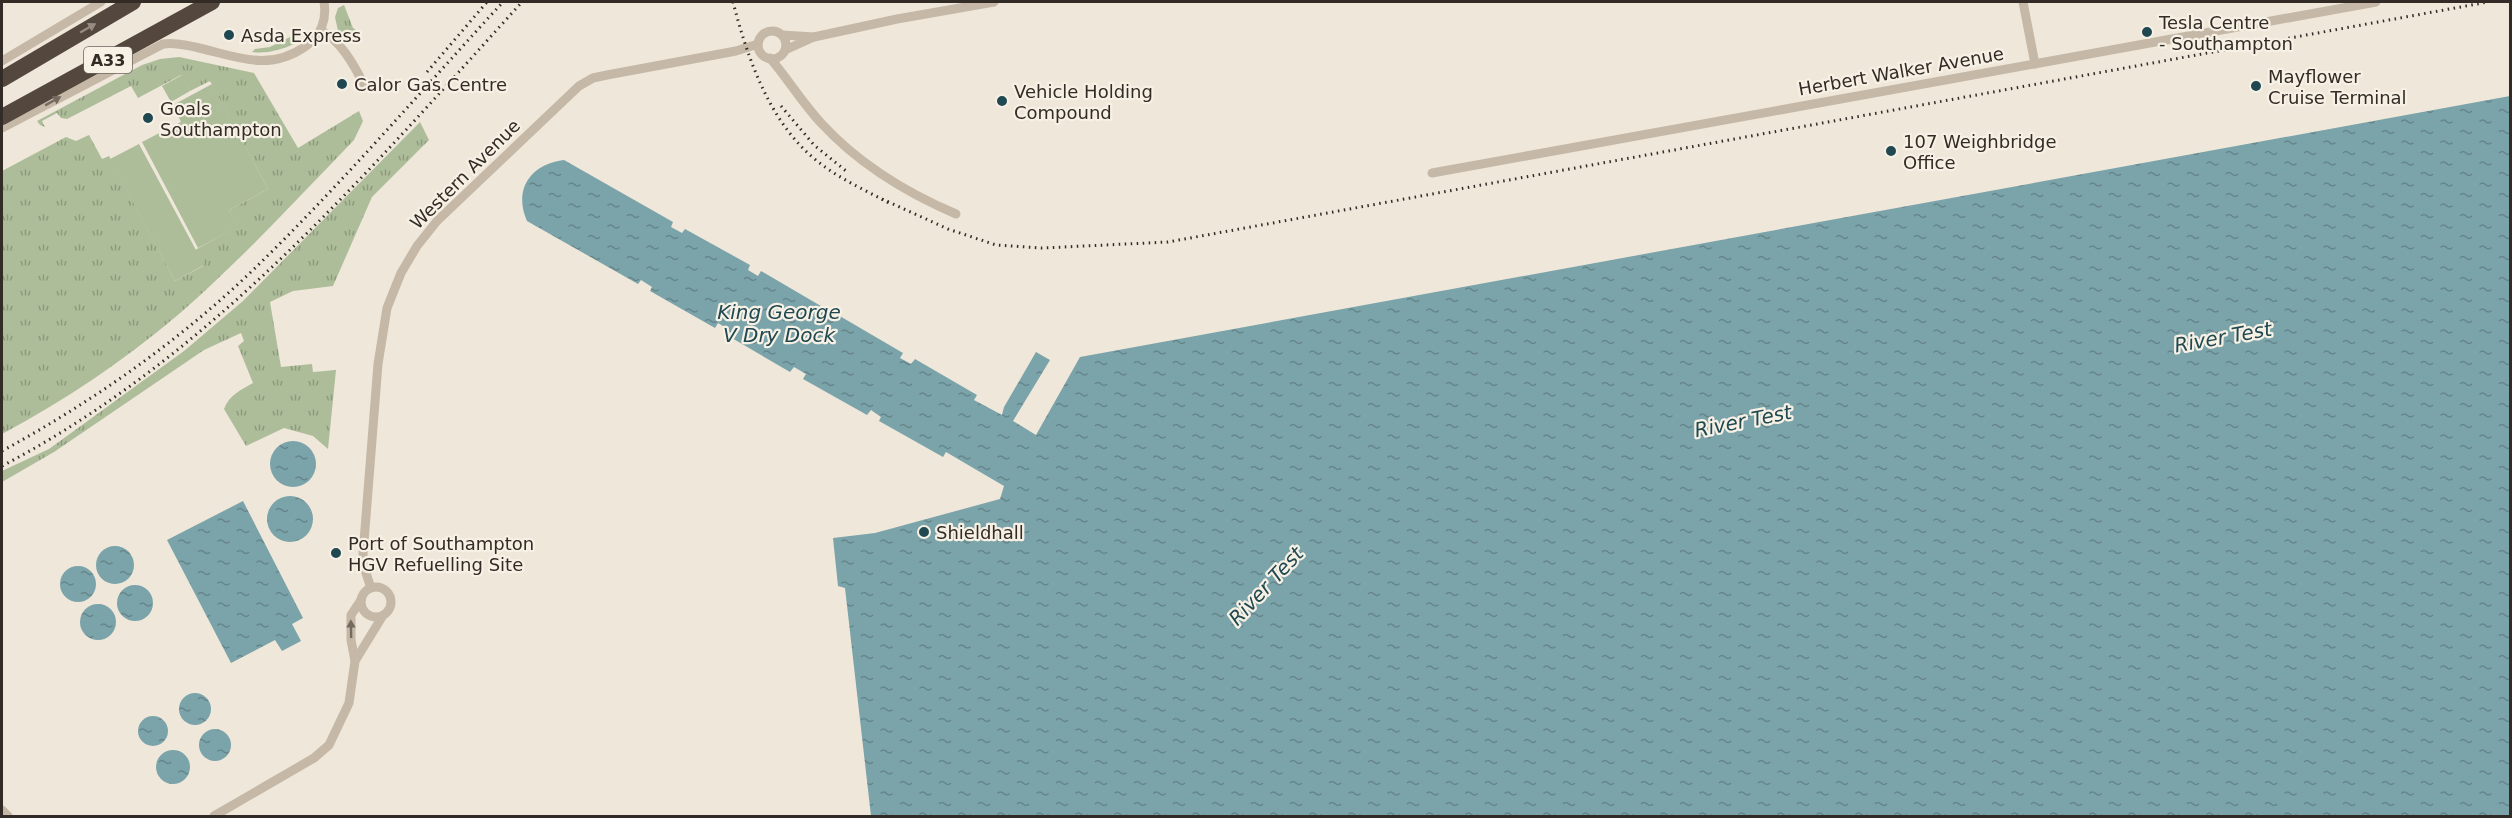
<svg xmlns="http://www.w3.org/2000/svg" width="2512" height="818" font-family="'DejaVu Sans',sans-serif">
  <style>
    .grass { fill: url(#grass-tufts) }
    .pitch { fill: #adbd9a }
    .water { fill: url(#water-ripples) }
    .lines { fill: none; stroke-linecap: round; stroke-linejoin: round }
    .street { stroke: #c6b8a6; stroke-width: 9 }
    .highway { stroke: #53473e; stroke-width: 16 }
    .rail { stroke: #322b26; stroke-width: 3; stroke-dasharray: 1.5 4.5; stroke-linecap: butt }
    .oneway { fill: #958b81 }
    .oneway2 { fill: #756a60 }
    .poi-dot { fill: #1f4851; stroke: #f7f1e5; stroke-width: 2 }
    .labels { text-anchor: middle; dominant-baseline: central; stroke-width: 4.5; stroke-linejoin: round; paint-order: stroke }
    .shield { fill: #f7f1e5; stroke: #6d665f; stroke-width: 1.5 }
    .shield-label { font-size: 16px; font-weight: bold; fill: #322b26 }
    .poi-label { font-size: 18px; fill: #322b26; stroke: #f7f1e5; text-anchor: start }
    .street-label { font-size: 18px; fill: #322b26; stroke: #f7f1e5 }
    .water-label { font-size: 20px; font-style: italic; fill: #1f4851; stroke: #f7f1e5 }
  </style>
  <defs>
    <pattern id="grass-tufts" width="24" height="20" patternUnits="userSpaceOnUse" patternTransform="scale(1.5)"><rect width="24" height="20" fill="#adbd9a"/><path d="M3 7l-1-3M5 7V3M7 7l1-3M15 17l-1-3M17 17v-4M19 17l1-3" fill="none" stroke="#8d9a7d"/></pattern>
    <pattern id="water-ripples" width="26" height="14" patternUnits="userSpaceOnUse" patternTransform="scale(1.5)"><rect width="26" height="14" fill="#7aa3aa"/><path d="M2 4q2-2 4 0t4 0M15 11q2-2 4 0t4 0" fill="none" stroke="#65858a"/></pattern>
  </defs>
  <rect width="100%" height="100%" fill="#efe7d9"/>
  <!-- grass -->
  <g class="grass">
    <path d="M 344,5 L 353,28 L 356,30 L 346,33 L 338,31 L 335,17 L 338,8 Z"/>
    <path d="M 292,36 L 294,44 C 281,50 266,54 252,52 L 255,49 L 270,47 Z"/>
    <path d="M 179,57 L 254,73 L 298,148 L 359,111 L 363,121 L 354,140 C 297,199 241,260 179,314 C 125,360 64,401 2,434 L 2,171 L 66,137 L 76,141 L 89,135 L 102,159 L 109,156 L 175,281 L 203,266 L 195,250 L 237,227 L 229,210 L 268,189 L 210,81 L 190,91 L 181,75 L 138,98 L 131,86 L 67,119 L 61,118 L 57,113 L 42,121 L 45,127 L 40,125 L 37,121 L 142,65 L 160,59 Z"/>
    <path d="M 420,122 L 429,140 L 372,197 L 333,286 L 293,291 L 270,302 L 281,367 L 312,364 L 313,372 L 336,370 L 328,449 L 313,436 L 284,428 L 246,446 L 224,409 C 229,395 241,390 253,383 L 240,351 L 238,346 L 244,341 L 241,333 L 204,350 L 54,452 L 2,482 L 2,471 L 49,449 L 184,351 L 243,301 Z"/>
  </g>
  <!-- pitch -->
  <g class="pitch">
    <path d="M 182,75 L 190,91 L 171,102 L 162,86 Z"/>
    <path d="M 212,84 L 268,189 L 229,210 L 238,227 L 198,248 L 142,142 L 181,122 L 173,105 Z"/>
    <path d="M 139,144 L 204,265 L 175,281 L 110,159 Z"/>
  </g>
  <!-- water -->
  <g class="water">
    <path d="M 2510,96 L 2510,816 L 871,816 L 845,588 L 838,586 L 833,538 L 875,533 L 1000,499 L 1004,486 L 946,452 L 943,457 L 879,421 L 881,417 L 871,410 L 867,415 L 803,379 L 806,374 L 794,367 L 790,372 L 725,334 L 728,329 L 718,323 L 715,328 L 650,291 L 652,287 L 641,280 L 638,284 L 527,221 C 513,189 531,164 564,160 L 673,222 L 671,227 L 682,233 L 685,229 L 750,265 L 748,270 L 758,276 L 761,271 L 826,309 L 824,314 L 834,320 L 838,315 L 903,353 L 900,358 L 911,364 L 915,359 L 977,395 L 974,400 L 1002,415 L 1004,407 L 1036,352 L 1050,360 L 1013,421 L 1036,435 L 1080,357 Z"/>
    <circle cx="293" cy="464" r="23"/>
    <circle cx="290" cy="519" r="23"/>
    <path d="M 243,501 L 303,618 L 292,624 L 301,641 L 282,651 L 275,640 L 231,663 L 167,540 Z"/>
    <circle cx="115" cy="565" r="19"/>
    <circle cx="78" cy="584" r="18"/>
    <circle cx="135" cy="603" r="18"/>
    <circle cx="98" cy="622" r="18"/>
    <circle cx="195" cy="709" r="16"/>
    <circle cx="153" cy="731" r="15"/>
    <circle cx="215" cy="745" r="16"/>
    <circle cx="173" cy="767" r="17"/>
  </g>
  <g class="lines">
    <!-- street -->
    <g class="street">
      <path d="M 2023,2 L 2035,64"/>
      <path d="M 321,30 C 341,42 353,63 363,83"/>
      <circle cx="772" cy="45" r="14"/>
      <path d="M 782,35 L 814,37"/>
      <path d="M 785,50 L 814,37 L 897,19 L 994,2"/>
      <path d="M 770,58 C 788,79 803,104 822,124 C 858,163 907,193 956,214"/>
      <path d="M 2,61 L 101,2"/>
      <path d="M 2,128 L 163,44 C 174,42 185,45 195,47 C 236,56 268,73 306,46 C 321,36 327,19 324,2"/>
      <path d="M 1432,173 L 2376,2"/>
      <circle cx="376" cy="602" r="15"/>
      <path d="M 371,588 L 364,567 L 363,554 L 378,364 L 387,308 L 401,273 L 417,246 L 437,221 L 579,86 L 593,78 L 607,75 L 736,51 L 758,44"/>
      <path d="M 355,661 L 382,617"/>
      <path d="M 2,810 L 8,816"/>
      <path d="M 214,816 L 314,758 L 329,745 L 349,703 L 355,661 L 351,640 L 351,615 L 361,600"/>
    </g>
    <!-- highway -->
    <g class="highway">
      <path d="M 2,79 L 133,2"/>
      <path d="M 2,117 L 212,2"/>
    </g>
    <!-- rail -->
    <g class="rail">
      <path d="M 733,2 C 748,60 771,127 821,164 C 842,180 867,191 889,203"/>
      <path d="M 427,72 L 487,2"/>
      <path d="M 781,106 L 814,145 L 846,171"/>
      <path d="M 882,199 L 948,229 L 996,245 L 1042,248 L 1168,242 L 2488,2"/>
      <path d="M 2,451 C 92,402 178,342 252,271 C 340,186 420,92 503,2"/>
      <path d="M 2,466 C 212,356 365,175 522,2"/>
    </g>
  </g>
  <!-- one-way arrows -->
  <defs><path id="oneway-solid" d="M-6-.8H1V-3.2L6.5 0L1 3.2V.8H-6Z" transform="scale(1.5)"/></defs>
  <use class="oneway" href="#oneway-solid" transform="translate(88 28) rotate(-30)"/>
  <g class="oneway2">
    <use href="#oneway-solid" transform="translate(53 101) rotate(-29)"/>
    <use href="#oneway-solid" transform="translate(351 629) rotate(-91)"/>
  </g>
  <!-- markers -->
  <g class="poi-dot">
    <circle cx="2147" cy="32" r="6"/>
    <circle cx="229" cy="35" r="6"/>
    <circle cx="342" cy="84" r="6"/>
    <circle cx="2256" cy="86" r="6"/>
    <circle cx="1002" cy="101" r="6"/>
    <circle cx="148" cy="118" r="6"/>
    <circle cx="1891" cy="151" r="6"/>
    <circle cx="924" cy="532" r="6"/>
    <circle cx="336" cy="553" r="6"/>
  </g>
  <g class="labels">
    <!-- shield labels -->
    <rect class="shield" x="84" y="47" width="48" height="26" rx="4.5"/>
    <g class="shield-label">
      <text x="108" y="60">A33</text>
    </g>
    <!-- poi labels -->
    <g class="poi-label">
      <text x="2159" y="22">Tesla Centre<tspan x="2159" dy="21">- Southampton</tspan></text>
      <text x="241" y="35">Asda Express</text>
      <text x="2268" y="76">Mayflower<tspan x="2268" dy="21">Cruise Terminal</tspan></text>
      <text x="354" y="84">Calor Gas Centre</text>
      <text x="1014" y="91">Vehicle Holding<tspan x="1014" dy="21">Compound</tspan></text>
      <text x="160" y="108">Goals<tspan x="160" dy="21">Southampton</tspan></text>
      <text x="1903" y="141">107 Weighbridge<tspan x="1903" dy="21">Office</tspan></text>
      <text x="936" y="532">Shieldhall</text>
      <text x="348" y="543">Port of Southampton<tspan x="348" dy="21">HGV Refuelling Site</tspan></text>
    </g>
    <!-- street labels -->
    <g class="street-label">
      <text transform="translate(1901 71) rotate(-10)">Herbert Walker Avenue</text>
      <text transform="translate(465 174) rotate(-45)">Western Avenue</text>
    </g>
    <!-- water labels -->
    <g class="water-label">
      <text x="779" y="312">King George<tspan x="779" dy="23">V Dry Dock</tspan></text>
      <text transform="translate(2223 337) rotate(-10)">River Test</text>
      <text transform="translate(1743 421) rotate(-11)">River Test</text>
      <text transform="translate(1266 586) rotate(-47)">River Test</text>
    </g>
  </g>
  <!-- border -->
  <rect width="2512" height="818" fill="none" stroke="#322b26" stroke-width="6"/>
</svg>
